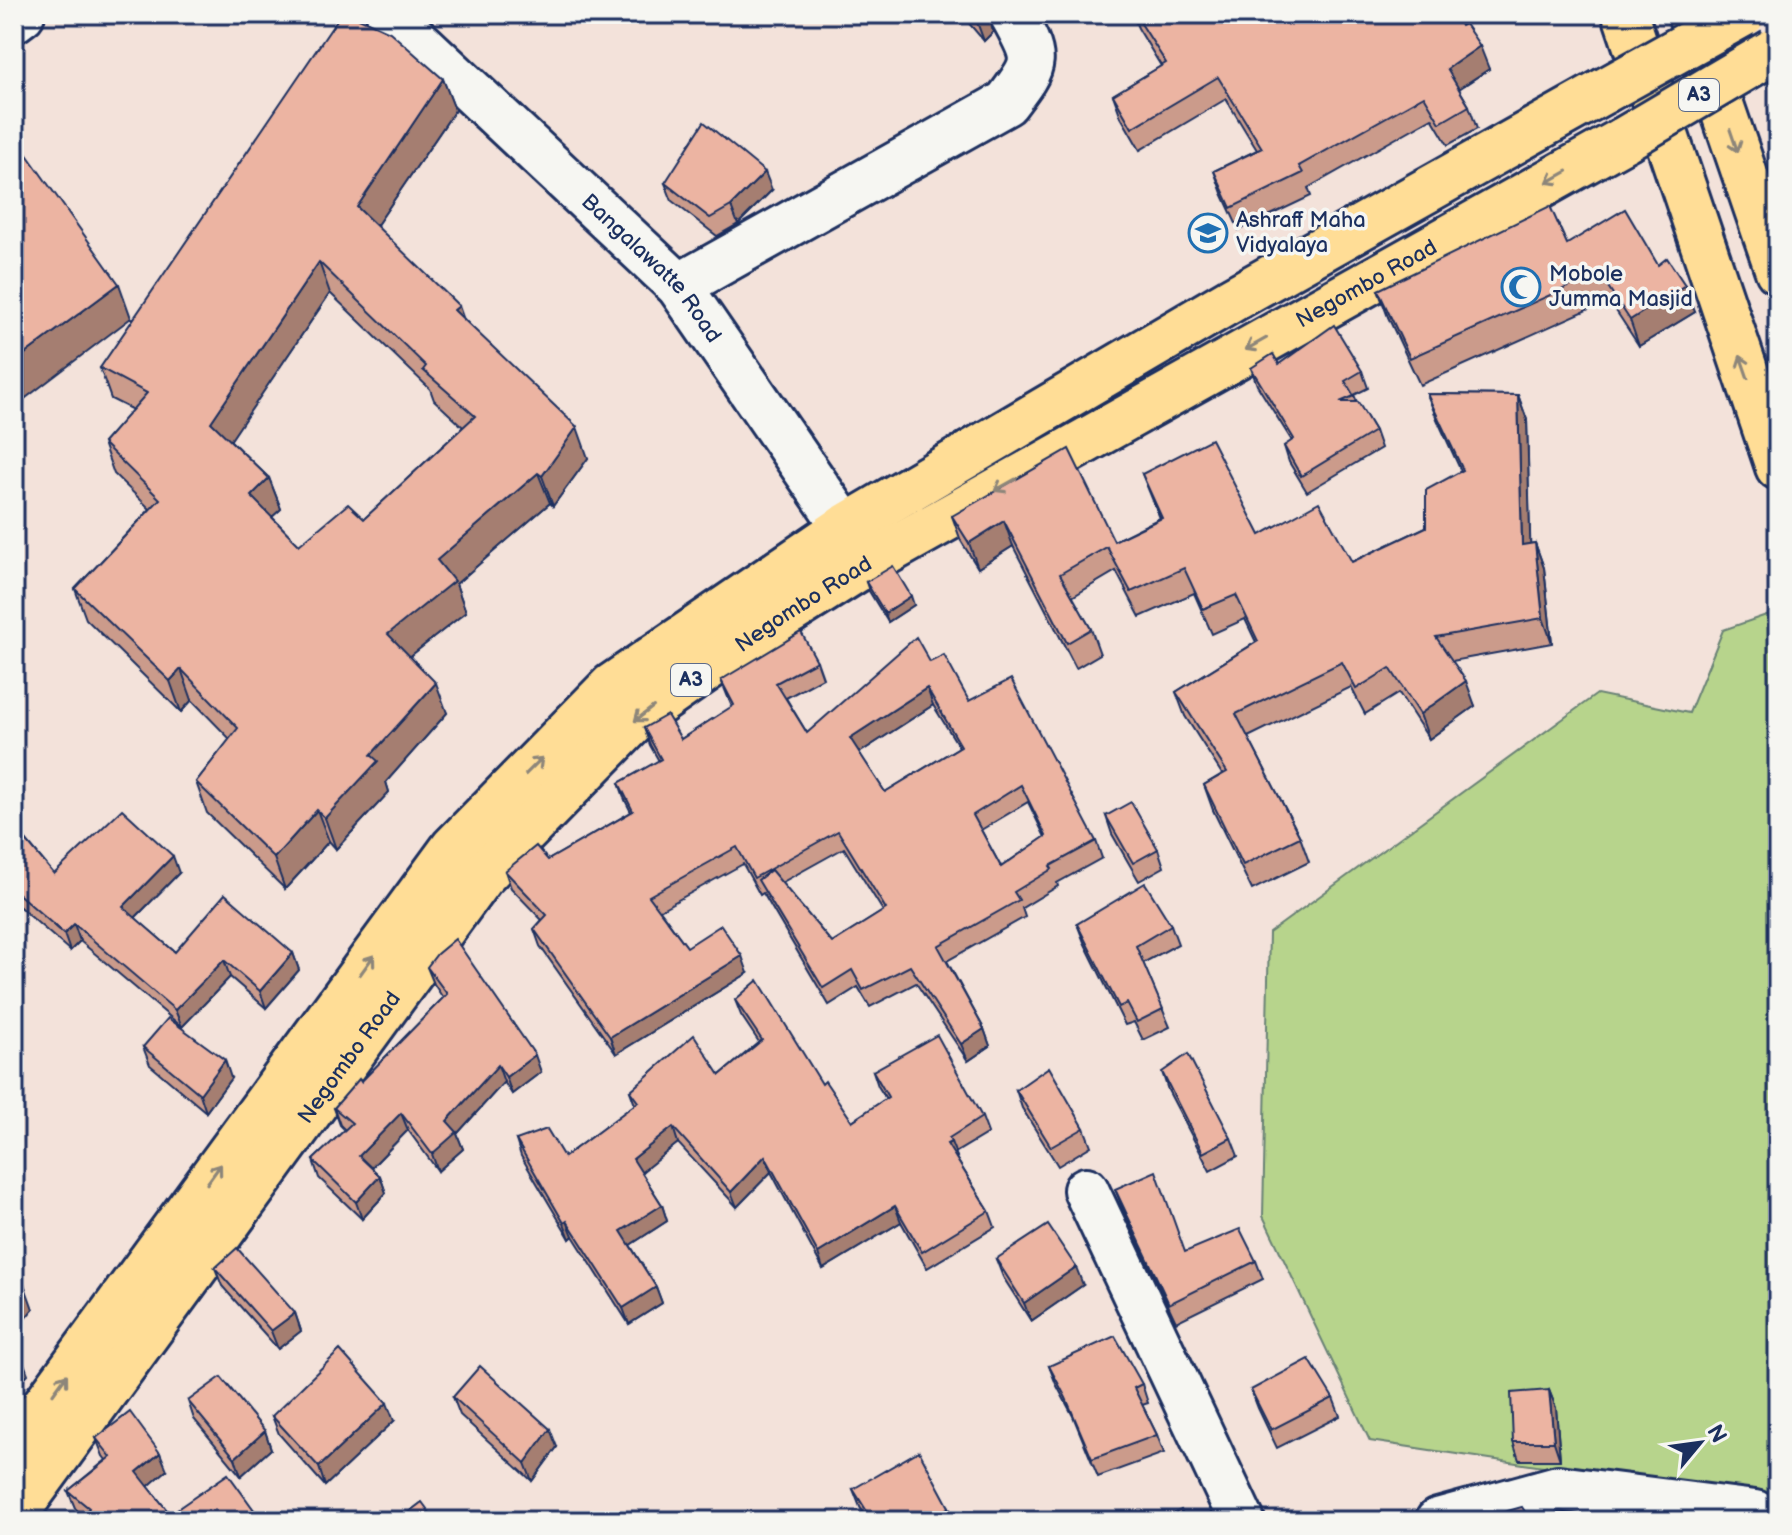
<svg xmlns="http://www.w3.org/2000/svg" width="1792" height="1535" font-family="'Balsamiq Sans',sans-serif">
  <style>
    .green { fill: #b7d48c; stroke: #698275; stroke-width: 2 }
    .lines { fill: none; stroke-linecap: round; stroke-linejoin: round }
    .minor-casing { stroke: #1b2f5e; stroke-width: 50 }
    .highway-casing { stroke: #1b2f5e; stroke-width: 50 }
    .minor { stroke: #f6f6f2; stroke-width: 44 }
    .highway { stroke: #ffdd96; stroke-width: 44 }
    .highway-bridge-casing { stroke: #1b2f5e; stroke-width: 50; stroke-linecap: butt }
    .highway-bridge { stroke: #ffdd96; stroke-width: 44 }
    .wall { fill: #cb9b8b; stroke: #1b2f5e; stroke-width: 2; fill-rule: evenodd }
    .shaded-wall { fill: #a57e71; stroke: #1b2f5e; stroke-width: 2 }
    .building { fill: #ecb4a2; stroke: #1b2f5e; stroke-width: 2; fill-rule: evenodd }
    .oneway { stroke: #8d867a }
    .labels { text-anchor: middle; dominant-baseline: central; stroke-width: 7; stroke-linejoin: round; paint-order: stroke }
    .shield { fill: #f6f6f2; stroke: #5d6b8a; stroke-width: 2 }
    .shield-label { font-size: 20px; font-weight: bold; fill: #1b2f5e }
    .poi-label { font-size: 22px; fill: #1b2f5e; stroke: #f6f6f2; text-anchor: start }
    .street-label { font-size: 22px; fill: #1b2f5e; stroke: #f6f6f2 }
  </style>
  <rect width="100%" height="100%" fill="#f3e2da"/>
  <filter id="ink" filterUnits="userSpaceOnUse"><feTurbulence type="fractalNoise" baseFrequency=".0125" numOctaves="2"/><feDisplacementMap in="SourceGraphic" scale="16" xChannelSelector="R" yChannelSelector="G"/><feConvolveMatrix kernelMatrix="1 2 1 2 8 2 1 2 1" color-interpolation-filters="sRGB"/></filter>
  <g filter="url(#ink)">
    <!-- green -->
    <path class="green" d="M 1778,611 L 1778,1502 L 1370,1441 L 1263,1216 L 1269,933 L 1597,694 L 1689,713 L 1723,630 Z"/>
    <g class="lines">
      <defs>
        <g id="minor">
          <path id="s1" d="M 389,14 L 679,286 L 845,527 L 863,562"/>
          <path d="M 14,20 L 22,14"/>
          <path d="M 679,286 L 1006,103 C 1038,61 1038,61 1012,14"/>
          <path d="M 1086,1190 L 1242,1521"/>
          <path d="M 1438,1521 L 1558,1488 L 1755,1513 L 1759,1521"/>
        </g>
        <g id="highway">
          <path d="M 1625,14 L 1778,467"/>
          <path d="M 1690,14 L 1778,271"/>
          <path d="M 14,1447 L 453,848 L 612,686 L 845,527 L 1233,299 L 1604,91"/>
          <path id="s2" d="M 14,1516 L 481,877 L 638,717 L 775,621 L 864,565 L 1625,139"/>
        </g>
      </defs>
      <!-- minor casing -->
      <use href="#minor" class="minor-casing"/>
      <!-- highway casing -->
      <use href="#highway" class="highway-casing"/>
      <!-- minor -->
      <use href="#minor" class="minor"/>
      <!-- highway -->
      <use href="#highway" class="highway"/>
      <defs>
        <g id="highway-bridge">
          <path d="M 1604,91 L 1743,14"/>
          <path d="M 1625,139 L 1774,51"/>
        </g>
      </defs>
      <!-- highway-bridge casing -->
      <use href="#highway-bridge" class="highway-bridge-casing"/>
      <!-- highway-bridge -->
      <use href="#highway-bridge" class="highway-bridge"/>
    </g>
    <!-- wall -->
    <g class="wall">
      <path d="M 961,14 L 988,14 L 993,32 L 984,41 Z"/>
      <path d="M 1132,14 L 1455,14 L 1489,69 L 1459,89 L 1469,106 L 1477,129 L 1448,145 L 1432,118 L 1308,188 L 1311,196 L 1239,230 L 1222,193 L 1214,171 L 1257,150 L 1226,99 L 1140,150 L 1121,117 L 1113,95 L 1161,66 L 1138,28 Z"/>
      <path d="M 443,79 L 455,110 L 376,226 L 464,319 L 588,458 L 553,506 L 550,503 L 456,584 L 466,612 L 410,656 L 447,713 L 386,782 L 389,792 L 336,849 L 329,841 L 285,889 L 207,813 L 196,782 L 230,739 L 192,700 L 181,712 L 86,619 L 75,589 L 150,509 L 114,474 L 103,443 L 133,410 L 111,399 L 100,368 ZM 330,293 L 430,389 L 434,400 L 463,427 L 364,519 L 299,545 L 272,517 L 281,509 L 269,478 L 230,440 Z"/>
      <path d="M 665,183 L 772,190 L 738,224 L 717,236 L 672,201 Z"/>
      <path d="M 1567,244 L 1658,265 L 1695,312 L 1639,346 L 1609,300 L 1420,385 L 1388,317 L 1378,290 Z"/>
      <path d="M 1279,364 L 1362,371 L 1368,388 L 1354,395 L 1357,402 L 1375,431 L 1381,448 L 1307,492 L 1289,462 L 1284,446 L 1292,441 L 1257,385 L 1251,368 Z"/>
      <path d="M 1427,394 L 1518,395 L 1527,420 L 1530,544 L 1535,543 L 1544,568 L 1552,643 L 1452,661 L 1475,706 L 1429,739 L 1399,693 L 1365,714 L 1351,687 L 1248,737 L 1300,837 L 1309,862 L 1252,890 L 1213,810 L 1204,785 L 1222,774 L 1185,716 L 1176,692 L 1256,642 L 1245,619 L 1212,634 L 1194,593 L 1140,617 L 1116,571 L 1072,597 L 1091,629 L 1100,654 L 1076,668 L 1013,546 L 978,568 L 961,541 L 952,516 L 1114,541 L 1160,518 L 1142,474 L 1260,535 L 1352,562 L 1426,527 L 1461,471 L 1437,419 Z"/>
      <path d="M 866,582 L 914,605 L 888,622 L 869,591 Z"/>
      <path d="M 817,661 L 823,678 L 786,698 L 807,733 L 930,662 L 969,701 L 1096,841 L 1102,858 L 1057,883 L 1058,886 L 1022,908 L 1025,917 L 947,961 L 984,1029 L 990,1046 L 968,1061 L 916,983 L 870,1007 L 858,987 L 829,1005 L 763,893 L 760,895 L 743,864 L 660,910 L 687,947 L 748,973 L 616,1054 L 540,946 L 534,929 L 542,920 L 511,888 L 505,871 L 548,860 L 631,812 L 625,800 L 619,783 L 659,761 L 650,745 L 644,728 L 681,739 L 732,707 L 721,680 ZM 933,705 L 959,747 L 885,792 L 859,753 ZM 1028,802 L 1045,837 L 1001,867 L 981,830 ZM 844,848 L 883,911 L 832,943 L 781,883 Z"/>
      <path d="M 1106,816 L 1158,849 L 1164,867 L 1139,881 L 1112,834 Z"/>
      <path d="M 14,826 L 54,874 L 179,873 L 135,918 L 175,952 L 293,953 L 299,970 L 266,1008 L 230,977 L 182,1027 L 80,941 L 70,951 L 14,902 Z"/>
      <path d="M 1077,924 L 1171,925 L 1178,944 L 1143,963 L 1170,1027 L 1143,1040 L 1134,1022 L 1125,1025 L 1084,942 Z"/>
      <path d="M 427,967 L 541,1072 L 512,1094 L 504,1082 L 457,1134 L 463,1149 L 438,1171 L 408,1130 L 371,1168 L 380,1176 L 386,1193 L 362,1219 L 319,1178 L 313,1160 L 345,1130 L 340,1125 L 334,1108 L 361,1082 L 443,998 L 434,984 Z"/>
      <path d="M 735,1000 L 822,1084 L 852,1121 L 886,1099 L 878,1086 L 873,1071 L 982,1117 L 988,1133 L 955,1153 L 957,1157 L 956,1158 L 989,1211 L 995,1227 L 927,1268 L 901,1222 L 823,1269 L 771,1172 L 737,1207 L 678,1143 L 641,1172 L 662,1205 L 667,1221 L 630,1245 L 656,1287 L 662,1303 L 629,1324 L 573,1236 L 570,1239 L 521,1156 L 516,1140 L 564,1157 L 635,1105 L 630,1091 L 720,1075 L 759,1042 L 741,1015 Z"/>
      <path d="M 143,1047 L 231,1078 L 206,1112 L 150,1065 Z"/>
      <path d="M 1162,1072 L 1231,1138 L 1238,1156 L 1210,1171 L 1168,1090 Z"/>
      <path d="M 1016,1090 L 1084,1128 L 1091,1146 L 1058,1166 L 1022,1108 Z"/>
      <path d="M 1115,1189 L 1185,1252 L 1256,1261 L 1263,1279 L 1176,1322 L 1122,1207 Z"/>
      <path d="M 996,1259 L 1083,1285 L 1031,1321 L 1003,1277 Z"/>
      <path d="M 215,1268 L 295,1313 L 301,1331 L 278,1349 L 222,1286 Z"/>
      <path d="M 1049,1366 L 1142,1384 L 1148,1403 L 1142,1405 L 1157,1435 L 1164,1453 L 1098,1477 L 1073,1416 L 1056,1384 Z"/>
      <path d="M 1251,1390 L 1333,1398 L 1340,1416 L 1277,1448 L 1258,1408 Z"/>
      <path d="M 1549,1390 L 1556,1408 L 1560,1460 L 1519,1460 L 1513,1442 Z"/>
      <path d="M 453,1397 L 557,1447 L 532,1481 L 460,1415 Z"/>
      <path d="M 188,1401 L 265,1431 L 271,1449 L 241,1476 L 194,1419 Z"/>
      <path d="M 272,1416 L 394,1421 L 325,1486 L 279,1434 Z"/>
      <path d="M 96,1438 L 167,1470 L 148,1486 L 170,1514 L 262,1521 L 83,1516 L 75,1508 L 68,1491 L 106,1460 L 103,1456 Z"/>
      <path d="M 853,1489 L 949,1507 L 954,1521 L 868,1521 L 860,1507 Z"/>
    </g>
    <!-- shaded-wall -->
    <g class="shaded-wall">
      <path d="M 988,14 L 993,32 L 984,41 L 977,22 Z"/>
      <path d="M 1480,46 L 1489,69 L 1455,91 L 1447,69 Z"/>
      <path d="M 443,79 L 455,110 L 368,238 L 357,207 Z"/>
      <path d="M 765,172 L 772,190 L 738,224 L 731,206 Z"/>
      <path d="M 319,262 L 330,293 L 222,453 L 211,422 Z"/>
      <path d="M 119,284 L 131,318 L 14,407 L 14,362 Z"/>
      <path d="M 1685,285 L 1695,312 L 1639,346 L 1630,320 Z"/>
      <path d="M 459,306 L 470,337 L 454,310 Z"/>
      <path d="M 1518,395 L 1527,420 L 1531,570 L 1522,545 Z"/>
      <path d="M 577,427 L 588,458 L 553,506 L 542,476 Z"/>
      <path d="M 538,473 L 550,503 L 456,584 L 466,612 L 399,665 L 388,634 L 437,560 Z"/>
      <path d="M 269,478 L 281,509 L 262,526 L 251,496 Z"/>
      <path d="M 1004,521 L 1013,546 L 978,568 L 969,543 Z"/>
      <path d="M 1535,543 L 1544,568 L 1552,643 L 1543,618 Z"/>
      <path d="M 911,596 L 914,605 L 888,622 L 885,613 Z"/>
      <path d="M 181,669 L 192,700 L 181,712 L 170,681 Z"/>
      <path d="M 1466,681 L 1475,706 L 1429,739 L 1420,714 Z"/>
      <path d="M 436,683 L 447,713 L 386,782 L 389,792 L 336,849 L 325,818 L 371,755 Z"/>
      <path d="M 927,688 L 933,705 L 856,755 L 850,738 Z"/>
      <path d="M 317,810 L 329,841 L 285,889 L 274,858 Z"/>
      <path d="M 173,856 L 179,873 L 129,924 L 123,907 Z"/>
      <path d="M 74,924 L 80,941 L 70,951 L 64,934 Z"/>
      <path d="M 293,953 L 299,970 L 266,1008 L 260,991 Z"/>
      <path d="M 742,956 L 748,973 L 616,1054 L 610,1037 Z"/>
      <path d="M 224,960 L 230,977 L 182,1027 L 175,1010 Z"/>
      <path d="M 984,1029 L 990,1046 L 968,1061 L 961,1044 Z"/>
      <path d="M 535,1055 L 541,1072 L 512,1094 L 506,1077 Z"/>
      <path d="M 225,1060 L 231,1078 L 206,1112 L 200,1094 Z"/>
      <path d="M 498,1065 L 504,1082 L 457,1134 L 463,1149 L 438,1171 L 432,1154 L 447,1121 Z"/>
      <path d="M 401,1113 L 408,1130 L 366,1173 L 359,1156 Z"/>
      <path d="M 673,1127 L 678,1143 L 638,1175 L 633,1159 Z"/>
      <path d="M 951,1142 L 957,1157 L 953,1160 L 947,1144 Z"/>
      <path d="M 765,1156 L 771,1172 L 737,1207 L 731,1192 Z"/>
      <path d="M 380,1176 L 386,1193 L 362,1219 L 356,1202 Z"/>
      <path d="M 662,1205 L 667,1221 L 627,1247 L 621,1231 Z"/>
      <path d="M 895,1206 L 901,1222 L 823,1269 L 818,1253 Z"/>
      <path d="M 567,1221 L 573,1236 L 570,1239 L 564,1223 Z"/>
      <path d="M 1076,1267 L 1083,1285 L 1031,1321 L 1024,1303 Z"/>
      <path d="M 24,1284 L 33,1309 L 14,1332 L 14,1296 Z"/>
      <path d="M 656,1287 L 662,1303 L 629,1324 L 623,1308 Z"/>
      <path d="M 295,1313 L 301,1331 L 278,1349 L 271,1331 Z"/>
      <path d="M 19,1350 L 28,1374 L 14,1390 L 14,1355 Z"/>
      <path d="M 1549,1390 L 1556,1408 L 1560,1460 L 1554,1442 Z"/>
      <path d="M 387,1403 L 394,1421 L 325,1486 L 319,1467 Z"/>
      <path d="M 550,1429 L 557,1447 L 532,1481 L 525,1463 Z"/>
      <path d="M 265,1431 L 271,1449 L 241,1476 L 235,1458 Z"/>
      <path d="M 160,1453 L 167,1470 L 144,1490 L 137,1472 Z"/>
      <path d="M 949,1507 L 954,1521 L 929,1521 Z"/>
    </g>
    <!-- building -->
    <g class="building">
      <path d="M 341,14 L 350,14 L 390,32 L 443,79 L 357,207 L 459,306 L 454,310 L 577,427 L 542,476 L 538,473 L 437,560 L 454,581 L 388,634 L 436,683 L 371,755 L 378,761 L 325,818 L 317,810 L 274,858 L 196,782 L 238,728 L 181,669 L 170,681 L 75,589 L 160,499 L 103,443 L 147,393 L 100,368 ZM 319,262 L 426,366 L 423,370 L 475,416 L 364,519 L 348,504 L 299,545 L 251,496 L 269,478 L 211,422 Z"/>
      <path d="M 970,14 L 987,14 L 977,22 Z"/>
      <path d="M 1135,14 L 1455,14 L 1461,26 L 1465,24 L 1480,46 L 1447,69 L 1469,106 L 1440,123 L 1424,96 L 1299,166 L 1303,173 L 1231,208 L 1214,171 L 1262,148 L 1218,77 L 1132,128 L 1113,95 L 1166,63 Z"/>
      <path d="M 704,122 L 765,172 L 731,206 L 710,218 L 665,183 Z"/>
      <path d="M 18,142 L 119,284 L 14,362 L 14,146 Z"/>
      <path d="M 1550,206 L 1567,244 L 1625,209 L 1658,265 L 1667,258 L 1685,285 L 1630,320 L 1599,273 L 1410,358 L 1378,290 Z"/>
      <path d="M 1334,325 L 1362,371 L 1345,381 L 1354,396 L 1340,402 L 1358,402 L 1375,431 L 1301,476 L 1284,446 L 1294,439 L 1251,368 L 1273,354 L 1279,364 Z"/>
      <path d="M 1427,394 L 1518,395 L 1522,545 L 1535,543 L 1543,618 L 1436,637 L 1466,681 L 1420,714 L 1390,668 L 1356,689 L 1342,662 L 1236,714 L 1300,837 L 1243,865 L 1204,785 L 1227,772 L 1176,692 L 1258,641 L 1236,595 L 1203,609 L 1184,568 L 1131,592 L 1107,547 L 1060,574 L 1091,629 L 1067,643 L 1004,521 L 969,543 L 952,516 L 1069,449 L 1114,541 L 1162,518 L 1142,474 L 1211,439 L 1260,535 L 1319,502 L 1352,562 L 1426,527 L 1426,490 L 1463,470 Z"/>
      <path d="M 893,566 L 911,596 L 885,613 L 866,582 Z"/>
      <path d="M 801,632 L 817,661 L 776,683 L 807,733 L 916,637 L 930,662 L 944,655 L 969,701 L 1011,679 L 1096,841 L 1050,866 L 1052,869 L 1014,892 L 1019,900 L 938,946 L 984,1029 L 961,1044 L 910,966 L 863,990 L 852,970 L 823,988 L 758,880 L 771,870 L 832,943 L 886,909 L 838,831 L 754,878 L 737,847 L 649,896 L 687,947 L 721,925 L 742,956 L 610,1037 L 534,929 L 547,915 L 505,871 L 536,846 L 548,860 L 633,811 L 619,783 L 661,759 L 644,728 L 667,715 L 681,739 L 734,705 L 721,680 ZM 927,688 L 961,746 L 885,792 L 850,738 ZM 1021,785 L 1046,836 L 1001,867 L 973,815 Z"/>
      <path d="M 1131,802 L 1158,849 L 1133,863 L 1106,816 Z"/>
      <path d="M 122,809 L 173,856 L 123,907 L 175,952 L 225,894 L 293,953 L 260,991 L 224,960 L 175,1010 L 74,924 L 64,934 L 14,890 L 14,826 L 54,874 Z"/>
      <path d="M 1145,883 L 1171,925 L 1136,946 L 1163,1009 L 1137,1022 L 1127,1003 L 1119,1007 L 1077,924 Z"/>
      <path d="M 455,939 L 535,1055 L 506,1077 L 498,1065 L 447,1121 L 457,1132 L 432,1154 L 401,1113 L 359,1156 L 380,1176 L 356,1202 L 313,1160 L 352,1123 L 334,1108 L 359,1079 L 361,1082 L 447,994 L 427,967 L 437,954 Z"/>
      <path d="M 758,980 L 822,1084 L 825,1081 L 852,1121 L 888,1097 L 873,1071 L 937,1035 L 982,1117 L 949,1138 L 951,1142 L 947,1144 L 989,1211 L 922,1252 L 895,1206 L 818,1253 L 765,1156 L 731,1192 L 673,1127 L 633,1159 L 662,1205 L 621,1231 L 656,1287 L 623,1308 L 567,1221 L 564,1223 L 516,1140 L 547,1129 L 564,1157 L 638,1102 L 630,1091 L 694,1035 L 720,1075 L 762,1040 L 735,1000 Z"/>
      <path d="M 168,1018 L 225,1060 L 200,1094 L 143,1047 Z"/>
      <path d="M 1188,1054 L 1231,1138 L 1203,1153 L 1162,1072 Z"/>
      <path d="M 1049,1067 L 1084,1128 L 1051,1147 L 1016,1090 Z"/>
      <path d="M 1156,1171 L 1185,1252 L 1240,1229 L 1256,1261 L 1169,1304 L 1115,1189 Z"/>
      <path d="M 1048,1225 L 1076,1267 L 1024,1303 L 996,1259 Z"/>
      <path d="M 237,1248 L 295,1313 L 271,1331 L 215,1268 Z"/>
      <path d="M 14,1277 L 24,1284 L 14,1296 Z"/>
      <path d="M 1115,1336 L 1142,1384 L 1134,1388 L 1157,1435 L 1092,1459 L 1066,1398 L 1049,1366 Z"/>
      <path d="M 14,1345 L 19,1350 L 14,1355 Z"/>
      <path d="M 340,1350 L 387,1403 L 319,1467 L 272,1416 Z"/>
      <path d="M 1309,1359 L 1333,1398 L 1271,1430 L 1251,1390 Z"/>
      <path d="M 480,1366 L 550,1429 L 525,1463 L 453,1397 Z"/>
      <path d="M 221,1377 L 265,1431 L 235,1458 L 188,1401 Z"/>
      <path d="M 1549,1390 L 1554,1442 L 1513,1442 L 1511,1393 Z"/>
      <path d="M 130,1412 L 160,1453 L 137,1472 L 170,1514 L 228,1474 L 262,1521 L 80,1521 L 89,1508 L 68,1491 L 111,1457 L 96,1438 Z"/>
      <path d="M 919,1451 L 949,1507 L 929,1521 L 873,1521 L 853,1489 Z"/>
      <path d="M 422,1502 L 436,1521 L 397,1521 Z"/>
      <path d="M 1522,1507 L 1531,1521 L 1472,1521 Z"/>
      <path d="M 1181,1510 L 1186,1521 L 1157,1521 Z"/>
    </g>
    <!-- one-way arrows -->
    <defs><path id="oneway-shaft" d="M-6 0H5M1.5-3L5.5 0L1.5 3" fill="none" stroke-width="1.6" stroke-linecap="round" stroke-linejoin="round" transform="scale(2)"/></defs>
    <g class="oneway">
      <use href="#oneway-shaft" transform="translate(1734 141) rotate(71)"/>
      <use href="#oneway-shaft" transform="translate(1557 177) rotate(151)"/>
      <use href="#oneway-shaft" transform="translate(1256 344) rotate(151)"/>
      <use href="#oneway-shaft" transform="translate(1744 367) rotate(-109)"/>
      <use href="#oneway-shaft" transform="translate(1005 485) rotate(151)"/>
      <use href="#oneway-shaft" transform="translate(644 714) rotate(142)"/>
      <use href="#oneway-shaft" transform="translate(534 766) rotate(-45)"/>
      <use href="#oneway-shaft" transform="translate(367 965) rotate(-54)"/>
      <use href="#oneway-shaft" transform="translate(214 1174) rotate(-54)"/>
      <use href="#oneway-shaft" transform="translate(60 1384) rotate(-54)"/>
    </g>
  </g>
  <!-- icons -->
  <defs>
    <symbol id="university-ring" viewBox="-11 -11 22 22"><circle r="9.5" fill="#f6f6f2" stroke="#1f6fb2" stroke-width="1.5"/><path d="M0-5L7-2L0 1L-7-2ZM-4 1L0 2.5L4 1V4Q0 6-4 4Z" fill="#1f6fb2"/></symbol>
    <symbol id="mosque-ring" viewBox="-11 -11 22 22"><circle r="9.5" fill="#f6f6f2" stroke="#1f6fb2" stroke-width="1.5"/><path d="M3.5-4.9A6 6 0 1 0 3.5 4.9A5 5 0 1 1 3.5-4.9Z" fill="#1f6fb2"/></symbol>
  </defs>
  <g fill-rule="evenodd">
    <use href="#university-ring" x="1186" y="211" width="44" height="44"/>
    <use href="#mosque-ring" x="1499" y="265" width="44" height="44"/>
  </g>
  <g class="labels">
    <!-- shield labels -->
    <g class="shield">
      <rect x="1679" y="79" width="40" height="32" rx="6"/>
      <rect x="671" y="664" width="40" height="32" rx="6"/>
    </g>
    <g class="shield-label">
      <text x="1699" y="95">A3</text>
      <text x="691" y="680">A3</text>
    </g>
    <!-- poi labels -->
    <g class="poi-label">
      <text x="1236" y="220">Ashraff Maha<tspan x="1236" dy="25">Vidyalaya</tspan></text>
      <text x="1549" y="274">Mobole<tspan x="1549" dy="25">Jumma Masjid</tspan></text>
    </g>
    <!-- street labels -->
    <g class="street-label">
      <text stroke="none"><textPath href="#s1" startOffset="366">Bangalawatte Road</textPath></text>
      <text stroke="none"><textPath href="#s2" startOffset="1864">Negombo Road</textPath></text>
      <text stroke="none"><textPath href="#s2" startOffset="1216">Negombo Road</textPath></text>
      <text stroke="none"><textPath href="#s2" startOffset="568">Negombo Road</textPath></text>
    </g>
  </g>
  <!-- margin -->
  <rect width="1792" height="1535" fill="none" stroke="#f6f6f2" stroke-width="48"/>
  <rect x="24" y="24" width="1744" height="1487" fill="none" stroke="#1b2f5e" stroke-width="3" filter="url(#ink)"/>
  <!-- north arrow -->
  <g transform="translate(1700 1443) rotate(61)" stroke="#f6f6f2" stroke-width="6" paint-order="stroke">
  <path d="M0-6L14 30L0 20L-14 30Z" fill="#1b2f5e"/>
  <text y="-12" font-size="22" font-weight="bold" text-anchor="middle" fill="#1b2f5e">N</text>
  </g>
</svg>
